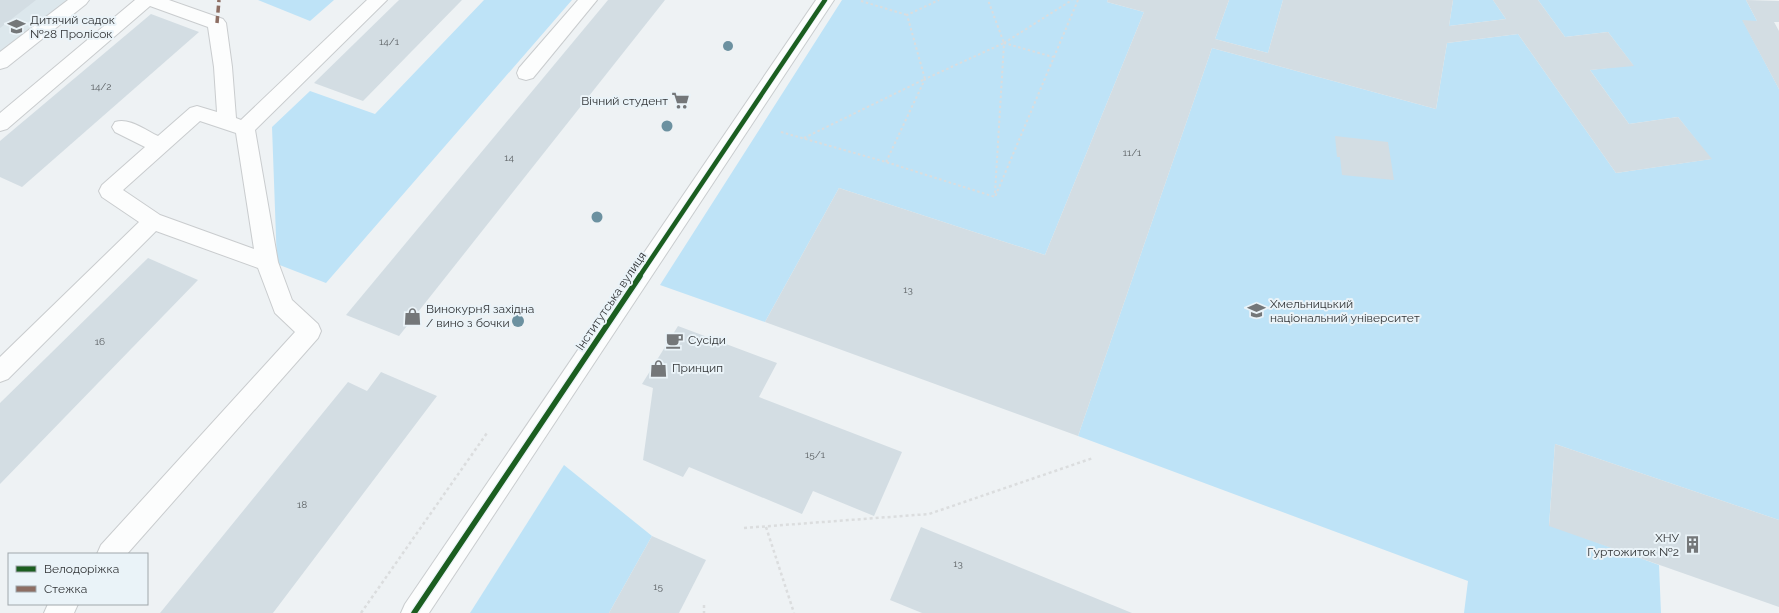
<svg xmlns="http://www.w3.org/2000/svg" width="1779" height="613" font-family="Raleway,sans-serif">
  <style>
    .built { fill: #dce7ec }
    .green { fill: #bee3f7 }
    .building { fill: #d3dde3 }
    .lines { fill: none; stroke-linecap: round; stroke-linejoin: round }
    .minor-casing { stroke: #c9ccce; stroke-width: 2 }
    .path-far1 { stroke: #dbddde; stroke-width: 2; stroke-dasharray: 2.5 2.5; stroke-linecap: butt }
    .path { stroke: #dbddde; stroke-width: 2.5; stroke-dasharray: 3 3; stroke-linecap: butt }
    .minor { fill: #fcfdfd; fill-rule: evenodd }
    .quiet { stroke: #8d6e63; stroke-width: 3.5; stroke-dasharray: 7 3.5; stroke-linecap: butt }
    .cycleway-far1-casing { stroke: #eaf3f8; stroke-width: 6 }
    .cycleway-casing { stroke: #eaf3f8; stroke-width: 8 }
    .cycleway-far1 { stroke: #1b5e20; stroke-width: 4.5 }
    .cycleway { stroke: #1b5e20; stroke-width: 5.5 }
    .tree { fill: #6c91a0 }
    .labels { text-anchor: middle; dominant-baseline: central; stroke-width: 4; stroke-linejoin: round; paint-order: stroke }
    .number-label { font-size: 10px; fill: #5c6164 }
    .poi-label { font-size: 12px; fill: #323537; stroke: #eaf3f8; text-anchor: start }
    .street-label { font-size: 12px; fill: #323537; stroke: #eaf3f8 }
  </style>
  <rect width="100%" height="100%" fill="#eef2f4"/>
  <!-- built -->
  <path class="built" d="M 0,0 L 70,0 L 0,54 Z"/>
  <!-- green -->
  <g class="green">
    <path d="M 258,0 L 334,0 L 310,21 Z"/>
    <path d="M 484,0 L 572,0 L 326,283 L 277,264 L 272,127 L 310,91 L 375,114 Z"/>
    <path d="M 842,0 L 1108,0 L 1107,2 L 1144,12 L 1045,255 L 839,188 L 765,322 L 660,285 Z"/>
    <path d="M 1229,0 L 1283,0 L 1268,53 L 1215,39 Z"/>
    <path d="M 1453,0 L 1493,0 L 1506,19 L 1449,26 Z"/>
    <path d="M 1538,0 L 1746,0 L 1757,21 L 1743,21 L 1779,89 L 1779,520 L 1555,444 L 1549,525 L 1659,565 L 1661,613 L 1464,613 L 1468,581 L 1078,436 L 1212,48 L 1436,109 L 1447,43 L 1518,34 L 1616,173 L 1711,159 L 1678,117 L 1629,124 L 1590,70 L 1633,65 L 1608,32 L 1565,37 Z"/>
    <path d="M 564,465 L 652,536 L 609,613 L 470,613 Z"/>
  </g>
  <!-- building -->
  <g class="building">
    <path d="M 0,0 L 36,0 L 0,28 Z"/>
    <path d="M 399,0 L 462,0 L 363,101 L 314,83 Z"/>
    <path d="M 608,0 L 665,0 L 399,336 L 346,315 Z"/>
    <path d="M 1108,0 L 1229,0 L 1215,39 L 1268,53 L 1283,0 L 1453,0 L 1449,26 L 1506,19 L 1493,0 L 1538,0 L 1565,37 L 1608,32 L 1634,66 L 1590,70 L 1629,124 L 1678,117 L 1712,159 L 1616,173 L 1518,34 L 1447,43 L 1436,109 L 1212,48 L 1078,436 L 765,322 L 839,188 L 1045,255 L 1144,12 L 1107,2 Z"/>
    <path d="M 1746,0 L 1779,1 L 1779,22 L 1774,22 L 1779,31 L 1779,89 L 1742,20 L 1757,21 Z"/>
    <path d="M 151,14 L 199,32 L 22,187 L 0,177 L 0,141 Z"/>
    <path d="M 1335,136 L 1388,142 L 1394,180 L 1342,175 L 1340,157 L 1337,157 Z"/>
    <path d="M 148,258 L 198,280 L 0,484 L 0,403 Z"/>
    <path d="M 678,326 L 777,363 L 759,397 L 902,452 L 874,516 L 813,491 L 802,514 L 689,467 L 683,477 L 643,460 L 653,388 L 642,384 Z"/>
    <path d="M 381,372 L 437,396 L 273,613 L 160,613 L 348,382 L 367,391 Z"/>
    <path d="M 1555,444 L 1779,520 L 1779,607 L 1549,526 Z"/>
    <path d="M 921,527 L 1132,613 L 922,613 L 890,600 Z"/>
    <path d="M 652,536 L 706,560 L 679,613 L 609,613 Z"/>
  </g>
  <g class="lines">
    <defs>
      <g id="minor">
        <path d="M 68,0 L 89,0 L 86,4 L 7,67 L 0,69 L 0,52 Z"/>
        <path d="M 135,0 L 169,0 L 223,19 L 226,23 L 232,67 L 236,118 L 241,120 L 367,0 L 387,0 L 255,130 L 278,262 L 292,300 L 318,324 L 321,331 L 318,338 L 127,554 L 97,554 L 101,545 L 295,332 L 275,313 L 258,268 L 156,231 L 8,379 L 0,382 L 0,357 L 139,222 L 102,197 L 99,191 L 102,185 L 145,147 L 115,132 L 112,127 L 115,122 C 129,117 145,130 158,136 L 190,108 L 197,106 L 217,112 L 214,67 L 208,27 L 150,6 L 7,129 L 0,131 L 0,113 ZM 200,121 L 236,133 L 254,249 L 160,215 L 123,190 Z"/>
        <path d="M 578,0 L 597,0 L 533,78 L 526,80 L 519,78 L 517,73 L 519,68 Z"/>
        <path d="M 816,0 L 834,0 L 429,613 L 401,613 L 405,604 Z"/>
        <path d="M 48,604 L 78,604 L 74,613 L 44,613 Z"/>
      </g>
    </defs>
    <!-- minor casing -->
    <use href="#minor" class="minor-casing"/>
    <!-- path-far1 -->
    <g class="path-far1">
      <path d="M 861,1 L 907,15"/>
      <path d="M 1004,43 L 1072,0"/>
      <path d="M 781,132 L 886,162 L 995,197 L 1078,0"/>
      <path d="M 804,138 L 925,79 L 907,15 L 939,0"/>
      <path d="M 886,162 L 925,79 L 1004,43 L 988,0"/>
      <path d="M 995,193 L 1004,43 L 1053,57"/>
    </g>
    <!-- path -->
    <g class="path">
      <path d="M 766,527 L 794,613"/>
      <path d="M 744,528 L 929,514 L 1093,458"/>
      <path d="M 704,605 L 704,613"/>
      <path d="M 361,613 L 487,433"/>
    </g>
    <!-- minor -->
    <use href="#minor" class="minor"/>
    <!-- quiet -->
    <path class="quiet" d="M 217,23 L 219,0"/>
    <defs>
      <path id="cycleway-far1" d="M 639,277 L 825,0"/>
      <path id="cycleway" d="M 414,613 L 640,276"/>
    </defs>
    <!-- cycleway-far1 casing -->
    <use href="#cycleway-far1" class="cycleway-far1-casing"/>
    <!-- cycleway casing -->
    <use href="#cycleway" class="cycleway-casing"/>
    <!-- cycleway-far1 -->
    <use href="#cycleway-far1" class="cycleway-far1"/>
    <!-- cycleway -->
    <use href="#cycleway" class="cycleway"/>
  </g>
  <!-- trees -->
  <g class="tree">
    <circle cx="728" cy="46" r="5"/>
    <circle cx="667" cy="126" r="5.5"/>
    <circle cx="597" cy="217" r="5.5"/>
    <circle cx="518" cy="321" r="6"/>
  </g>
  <!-- icons -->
  <defs>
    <symbol id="school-bare" viewBox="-9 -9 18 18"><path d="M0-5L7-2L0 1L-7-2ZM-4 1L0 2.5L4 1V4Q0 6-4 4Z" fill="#747779" stroke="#eaf3f8" stroke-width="2.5" paint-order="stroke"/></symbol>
    <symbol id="supermarket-bare" viewBox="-9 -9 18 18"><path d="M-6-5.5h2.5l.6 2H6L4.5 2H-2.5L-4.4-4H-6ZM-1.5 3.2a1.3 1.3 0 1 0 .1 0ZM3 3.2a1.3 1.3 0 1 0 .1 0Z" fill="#747779" stroke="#eaf3f8" stroke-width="2.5" paint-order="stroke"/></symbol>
    <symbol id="university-bare" viewBox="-9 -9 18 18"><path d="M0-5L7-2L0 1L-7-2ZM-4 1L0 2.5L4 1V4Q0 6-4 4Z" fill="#747779" stroke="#eaf3f8" stroke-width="2.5" paint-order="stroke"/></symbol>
    <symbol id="shop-bare" viewBox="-9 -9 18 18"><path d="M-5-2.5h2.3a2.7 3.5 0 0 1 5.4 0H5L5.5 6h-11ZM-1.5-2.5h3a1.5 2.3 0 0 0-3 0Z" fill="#747779" stroke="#eaf3f8" stroke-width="2.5" paint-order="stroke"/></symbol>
    <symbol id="cafe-bare" viewBox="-9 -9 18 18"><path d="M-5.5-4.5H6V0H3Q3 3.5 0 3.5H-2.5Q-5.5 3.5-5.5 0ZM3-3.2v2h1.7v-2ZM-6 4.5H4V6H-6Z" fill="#747779" stroke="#eaf3f8" stroke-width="2.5" paint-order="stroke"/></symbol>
    <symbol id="building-bare" viewBox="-9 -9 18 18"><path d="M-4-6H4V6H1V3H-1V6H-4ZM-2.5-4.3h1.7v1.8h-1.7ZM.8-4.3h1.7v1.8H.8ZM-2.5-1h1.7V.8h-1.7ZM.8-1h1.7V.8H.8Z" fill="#747779" stroke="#eaf3f8" stroke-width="2.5" paint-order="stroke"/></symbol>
  </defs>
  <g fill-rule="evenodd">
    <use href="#school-bare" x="4" y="14" width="25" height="25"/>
    <use href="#supermarket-bare" x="668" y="88" width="25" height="25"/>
    <use href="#university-bare" x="1244" y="298" width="25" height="25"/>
    <use href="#shop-bare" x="400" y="304" width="25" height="25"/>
    <use href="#cafe-bare" x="662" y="328" width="25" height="25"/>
    <use href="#shop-bare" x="646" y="356" width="25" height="25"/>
    <use href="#building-bare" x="1680" y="532" width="25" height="25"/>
  </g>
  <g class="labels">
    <!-- number labels -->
    <g class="number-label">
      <text x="389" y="41">14/1</text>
      <text x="101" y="86">14/2</text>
      <text x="1132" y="152">11/1</text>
      <text x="509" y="157">14</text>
      <text x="908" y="289">13</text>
      <text x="100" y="341">16</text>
      <text x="815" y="454">15/1</text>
      <text x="302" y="504">18</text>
      <text x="958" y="563">13</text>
      <text x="658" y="586">15</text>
    </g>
    <!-- poi labels -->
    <g class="poi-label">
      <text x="30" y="20">Дитячий садок<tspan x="30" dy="14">№28 Пролісок</tspan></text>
      <text x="668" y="101" text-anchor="end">Вічний студент</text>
      <text x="1270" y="304">Хмельницький<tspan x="1270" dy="14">національний університет</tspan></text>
      <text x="426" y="309">ВинокурнЯ західна<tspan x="426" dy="14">/ вино з бочки</tspan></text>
      <text x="688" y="340">Сусіди</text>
      <text x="672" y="368">Принцип</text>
      <text x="1679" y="538" text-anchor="end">ХНУ<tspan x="1679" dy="14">Гуртожиток №2</tspan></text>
    </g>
    <!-- street labels -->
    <g class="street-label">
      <text transform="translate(611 301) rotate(-56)">Інститутська вулиця</text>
    </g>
  </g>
  <!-- legend -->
  <rect x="8" y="553" width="140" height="52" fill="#eaf3f8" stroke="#a0a7ab"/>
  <rect x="16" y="566" width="20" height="6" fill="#1b5e20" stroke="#a0a7ab"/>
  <text x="44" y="573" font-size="12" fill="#323537">Велодоріжка</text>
  <rect x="16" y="586" width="20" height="6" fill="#8d6e63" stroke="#a0a7ab"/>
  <text x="44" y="593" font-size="12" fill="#323537">Стежка</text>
</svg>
